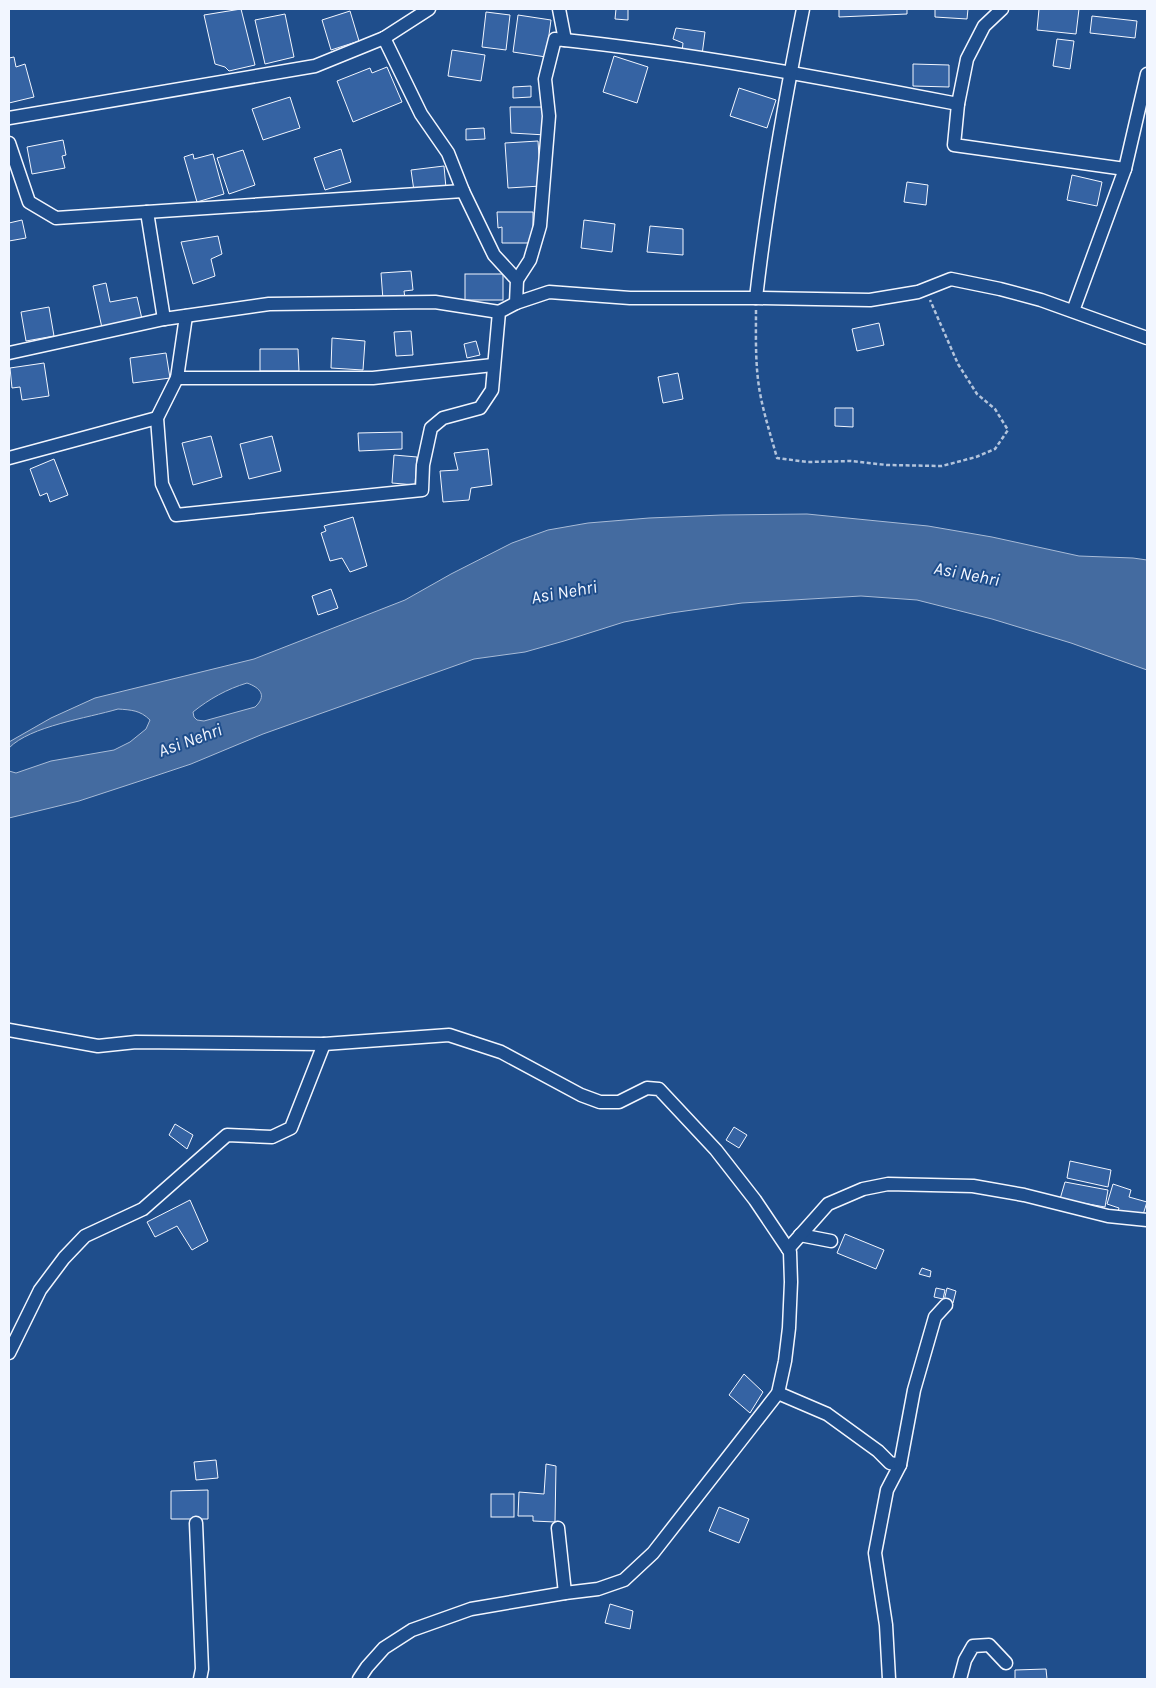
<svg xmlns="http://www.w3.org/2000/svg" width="1156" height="1688" font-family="Karla,sans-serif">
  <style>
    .water { fill: #446ba0; stroke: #a8bbd7; fill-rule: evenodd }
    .building { fill: #3563a3; stroke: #f2f6ff }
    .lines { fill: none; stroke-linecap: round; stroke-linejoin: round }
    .street-casing { stroke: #f2f6ff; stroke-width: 15 }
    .path { stroke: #b3c4dc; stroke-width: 2.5; stroke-dasharray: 4 2.5; stroke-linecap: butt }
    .street { stroke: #1f4e8c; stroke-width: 12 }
    .labels { text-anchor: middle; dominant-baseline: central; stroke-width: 4; stroke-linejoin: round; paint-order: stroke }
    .water-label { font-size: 18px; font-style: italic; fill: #f2f6ff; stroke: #1f4e8c }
  </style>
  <rect width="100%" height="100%" fill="#1f4e8c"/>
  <!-- water -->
  <path class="water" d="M 807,514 L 928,526 L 992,537 L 1079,556 L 1133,558 L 1147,560 L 1147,670 L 1071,643 L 992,619 L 917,600 L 861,596 L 742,603 L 671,613 L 624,622 L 564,641 L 525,652 L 474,659 L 263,734 L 191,764 L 140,781 L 79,801 L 9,818 L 9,771 L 16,773 L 51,761 L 114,750 L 130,742 L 146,729 L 150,720 C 140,710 131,710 118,709 C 88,718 30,726 9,748 L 9,742 L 51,718 L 95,698 L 254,659 L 405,600 L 451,574 L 512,543 L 548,530 L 588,523 L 649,518 L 722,515 ZM 247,683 C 261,688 267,696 255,707 L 204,721 L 197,720 L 194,717 L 193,712 C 209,699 227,689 247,683 Z"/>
  <!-- building -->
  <g class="building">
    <path d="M 241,9 L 255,65 L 229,71 L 225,67 L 215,64 L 204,15 Z"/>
    <path d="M 616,9 L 628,9 L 628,20 L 615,19 Z"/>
    <path d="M 839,9 L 907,9 L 907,14 L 839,17 Z"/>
    <path d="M 935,9 L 968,9 L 967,19 L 935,17 Z"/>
    <path d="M 1039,9 L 1079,9 L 1076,34 L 1037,30 Z"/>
    <path d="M 350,11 L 359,41 L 331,50 L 322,20 Z"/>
    <path d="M 486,12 L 510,15 L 506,50 L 482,47 Z"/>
    <path d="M 285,14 L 294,57 L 265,64 L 255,20 Z"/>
    <path d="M 518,15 L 551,20 L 546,57 L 513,52 Z"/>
    <path d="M 1092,16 L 1137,21 L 1135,38 L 1090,33 Z"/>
    <path d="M 676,28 L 705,32 L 702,55 L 682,52 L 683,43 L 673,39 Z"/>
    <path d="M 1057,39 L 1074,41 L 1070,69 L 1053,66 Z"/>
    <path d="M 452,50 L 485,55 L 481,81 L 448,76 Z"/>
    <path d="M 614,56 L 648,67 L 637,103 L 603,92 Z"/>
    <path d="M 14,57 L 16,67 L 25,64 L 34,97 L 9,103 L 9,58 Z"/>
    <path d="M 913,64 L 949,65 L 949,87 L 913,86 Z"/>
    <path d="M 387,67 L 402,102 L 353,122 L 337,81 L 370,68 L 372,73 Z"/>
    <path d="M 531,86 L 531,97 L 513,98 L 513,87 Z"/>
    <path d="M 739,88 L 776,100 L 767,128 L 730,116 Z"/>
    <path d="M 290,97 L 300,128 L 263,140 L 252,109 Z"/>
    <path d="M 510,107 L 546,107 L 546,135 L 511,133 Z"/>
    <path d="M 484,128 L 485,139 L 466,140 L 466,129 Z"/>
    <path d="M 63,140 L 66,155 L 62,156 L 65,168 L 32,174 L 27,147 Z"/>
    <path d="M 538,141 L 541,186 L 508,188 L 505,143 Z"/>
    <path d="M 341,149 L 351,182 L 325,190 L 314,158 Z"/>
    <path d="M 243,150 L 255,185 L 229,194 L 217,158 Z"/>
    <path d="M 193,154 L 194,159 L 213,154 L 224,194 L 197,202 L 184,157 Z"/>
    <path d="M 444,166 L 446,188 L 414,191 L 411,170 Z"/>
    <path d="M 1072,175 L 1102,182 L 1097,206 L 1067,200 Z"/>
    <path d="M 907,182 L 928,185 L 926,205 L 904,202 Z"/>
    <path d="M 497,212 L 533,212 L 533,243 L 502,243 L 502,227 L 498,228 Z"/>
    <path d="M 22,220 L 26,238 L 9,241 L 9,223 Z"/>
    <path d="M 584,220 L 615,224 L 612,252 L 581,248 Z"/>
    <path d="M 650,226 L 683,229 L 683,255 L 647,252 Z"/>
    <path d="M 218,236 L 222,254 L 211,259 L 215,276 L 193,284 L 181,242 Z"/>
    <path d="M 411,271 L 413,290 L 404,291 L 405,298 L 383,300 L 381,273 Z"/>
    <rect x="465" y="274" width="38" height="26"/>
    <path d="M 106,283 L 110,302 L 137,297 L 142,319 L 102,328 L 93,286 Z"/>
    <path d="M 49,307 L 54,336 L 26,341 L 21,312 Z"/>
    <path d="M 879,323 L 884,345 L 857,351 L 852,329 Z"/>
    <path d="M 411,331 L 413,355 L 396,356 L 394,332 Z"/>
    <path d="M 332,338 L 365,341 L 363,370 L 331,368 Z"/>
    <path d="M 476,341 L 480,355 L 467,358 L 464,344 Z"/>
    <path d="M 260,349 L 298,349 L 299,371 L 260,371 Z"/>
    <path d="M 166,353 L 170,378 L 133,383 L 130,358 Z"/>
    <path d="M 44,363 L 49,396 L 22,400 L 20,387 L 12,388 L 10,368 Z"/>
    <path d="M 678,373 L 683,399 L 663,403 L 658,377 Z"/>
    <path d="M 835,408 L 853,408 L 853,427 L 835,426 Z"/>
    <path d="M 402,432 L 402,449 L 359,451 L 358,433 Z"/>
    <path d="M 211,436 L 222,477 L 193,485 L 182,443 Z"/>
    <path d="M 272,436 L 281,471 L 249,479 L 240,444 Z"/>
    <path d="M 488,449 L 492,485 L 471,488 L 469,500 L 443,502 L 440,471 L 458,470 L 454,453 Z"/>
    <path d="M 394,455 L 417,457 L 415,485 L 392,483 Z"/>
    <path d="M 54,459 L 68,495 L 50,502 L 47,493 L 40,496 L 30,469 Z"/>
    <path d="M 353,517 L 367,566 L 350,572 L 342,558 L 330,561 L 321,533 L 326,531 L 324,526 Z"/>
    <path d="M 331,589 L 338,608 L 318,615 L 312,596 Z"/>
    <path d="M 175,1124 L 193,1135 L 187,1149 L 169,1135 Z"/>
    <path d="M 734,1127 L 747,1135 L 739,1148 L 726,1140 Z"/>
    <path d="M 1070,1161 L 1111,1170 L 1108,1187 L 1067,1178 Z"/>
    <path d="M 1065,1182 L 1108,1190 L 1105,1207 L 1060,1199 Z"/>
    <path d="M 1113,1184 L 1131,1190 L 1129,1197 L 1147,1202 L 1142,1218 L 1118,1211 L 1119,1208 L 1107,1204 Z"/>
    <path d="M 190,1200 L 208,1241 L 192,1250 L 177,1226 L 155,1237 L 147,1222 Z"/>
    <path d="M 845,1234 L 884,1250 L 876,1269 L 837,1253 Z"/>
    <path d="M 922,1268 L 931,1271 L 930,1277 L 919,1274 Z"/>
    <path d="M 936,1288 L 945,1290 L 943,1299 L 934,1297 Z"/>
    <path d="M 947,1288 L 956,1291 L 953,1303 L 944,1301 Z"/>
    <path d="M 744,1374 L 763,1392 L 750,1413 L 729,1395 Z"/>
    <path d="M 216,1460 L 218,1478 L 196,1480 L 194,1462 Z"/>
    <path d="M 546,1464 L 556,1466 L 555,1522 L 533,1521 L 533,1516 L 518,1516 L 519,1492 L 544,1494 Z"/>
    <path d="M 208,1490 L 208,1519 L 171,1519 L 171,1491 Z"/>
    <rect x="491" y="1494" width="23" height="23"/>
    <path d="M 719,1507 L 749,1519 L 739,1543 L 709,1531 Z"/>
    <path d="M 610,1604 L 633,1611 L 630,1629 L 605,1623 Z"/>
    <path d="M 1046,1669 L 1047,1679 L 1015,1679 L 1015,1670 Z"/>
  </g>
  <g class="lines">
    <defs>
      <g id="street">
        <path d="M 559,9 L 565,40"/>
        <path d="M 958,104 L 954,145 L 1125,169"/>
        <path d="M 9,118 L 315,66 L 384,38 L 429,9"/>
        <path d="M 9,143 L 29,202 L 56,218 L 463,191"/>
        <path d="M 147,212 L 164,319"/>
        <path d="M 517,280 L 530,260 L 540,226 L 549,116 L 545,79 L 555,39 C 691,53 824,78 958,104 L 967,59 L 984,26 L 1002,9"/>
        <path d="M 756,298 C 767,201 784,104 803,9"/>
        <path d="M 516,303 L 549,292 L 630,298 L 756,298 L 870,300 L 918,292 L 951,279 L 1000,289 L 1041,300 L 1147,338"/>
        <path d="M 1073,311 L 1125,169 L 1147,74"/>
        <path d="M 186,316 L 177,378 L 157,418 L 162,484 L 176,515 L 422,490 L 423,465 L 431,428 L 443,418 L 480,408 L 492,390 L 499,312 L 516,303 L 517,280 L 494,255 L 463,191 L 448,153 L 421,114 L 384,38"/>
        <path d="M 9,353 L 164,319 L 269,304 L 435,302 L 499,312"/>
        <path d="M 177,378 L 373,378 L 493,365"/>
        <path d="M 9,458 L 157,418"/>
        <path d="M 9,1030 L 98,1046 L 136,1042 L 324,1044 L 449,1035 L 501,1052 L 581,1095 L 600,1102 L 619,1102 L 647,1088 L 659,1089 L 716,1150 L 755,1200 L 790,1252 L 791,1282 L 789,1328 L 785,1361 L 778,1393 L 653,1553 L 624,1580 L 598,1589 L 565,1593 L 471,1609 L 412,1630 L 384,1648 L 367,1667 L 359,1679"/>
        <path d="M 800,1235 L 831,1241"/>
        <path d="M 788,1249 L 828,1204 L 863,1189 L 888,1184 L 973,1186 L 1024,1195 L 1108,1216 L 1147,1220"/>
        <path d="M 9,1353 L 40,1290 L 64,1258 L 85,1236 L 143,1209 L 227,1135 L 272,1137 L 291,1128 L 324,1044"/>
        <path d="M 778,1393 L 827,1414 L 878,1451 L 890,1463 L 900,1465 L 887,1490 L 875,1553 L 886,1625 L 889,1679"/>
        <path d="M 900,1465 L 914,1390 L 935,1317 L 946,1305"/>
        <path d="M 196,1523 L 202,1669 L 200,1679"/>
        <path d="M 558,1528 L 565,1593"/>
        <path d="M 960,1679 L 965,1660 L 973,1646 L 989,1645 L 1006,1663"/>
      </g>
    </defs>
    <!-- street casing -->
    <use href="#street" class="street-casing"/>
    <!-- path -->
    <path class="path" d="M 756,310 C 756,337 755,366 760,393 C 764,415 771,436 777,458 L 807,462 L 851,461 L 887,465 L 942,466 L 976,457 L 995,449 L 1008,430 L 995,409 L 977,394 L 958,364 L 930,300"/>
    <!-- street -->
    <use href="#street" class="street"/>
  </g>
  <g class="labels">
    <!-- water labels -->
    <g class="water-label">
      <text transform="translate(967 574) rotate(11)">Asi Nehri</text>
      <text transform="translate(564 592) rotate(-10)">Asi Nehri</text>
      <text transform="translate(190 740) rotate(-20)">Asi Nehri</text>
    </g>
  </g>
  <!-- border -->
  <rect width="1156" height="1688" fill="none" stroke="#f2f6ff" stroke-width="20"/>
</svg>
